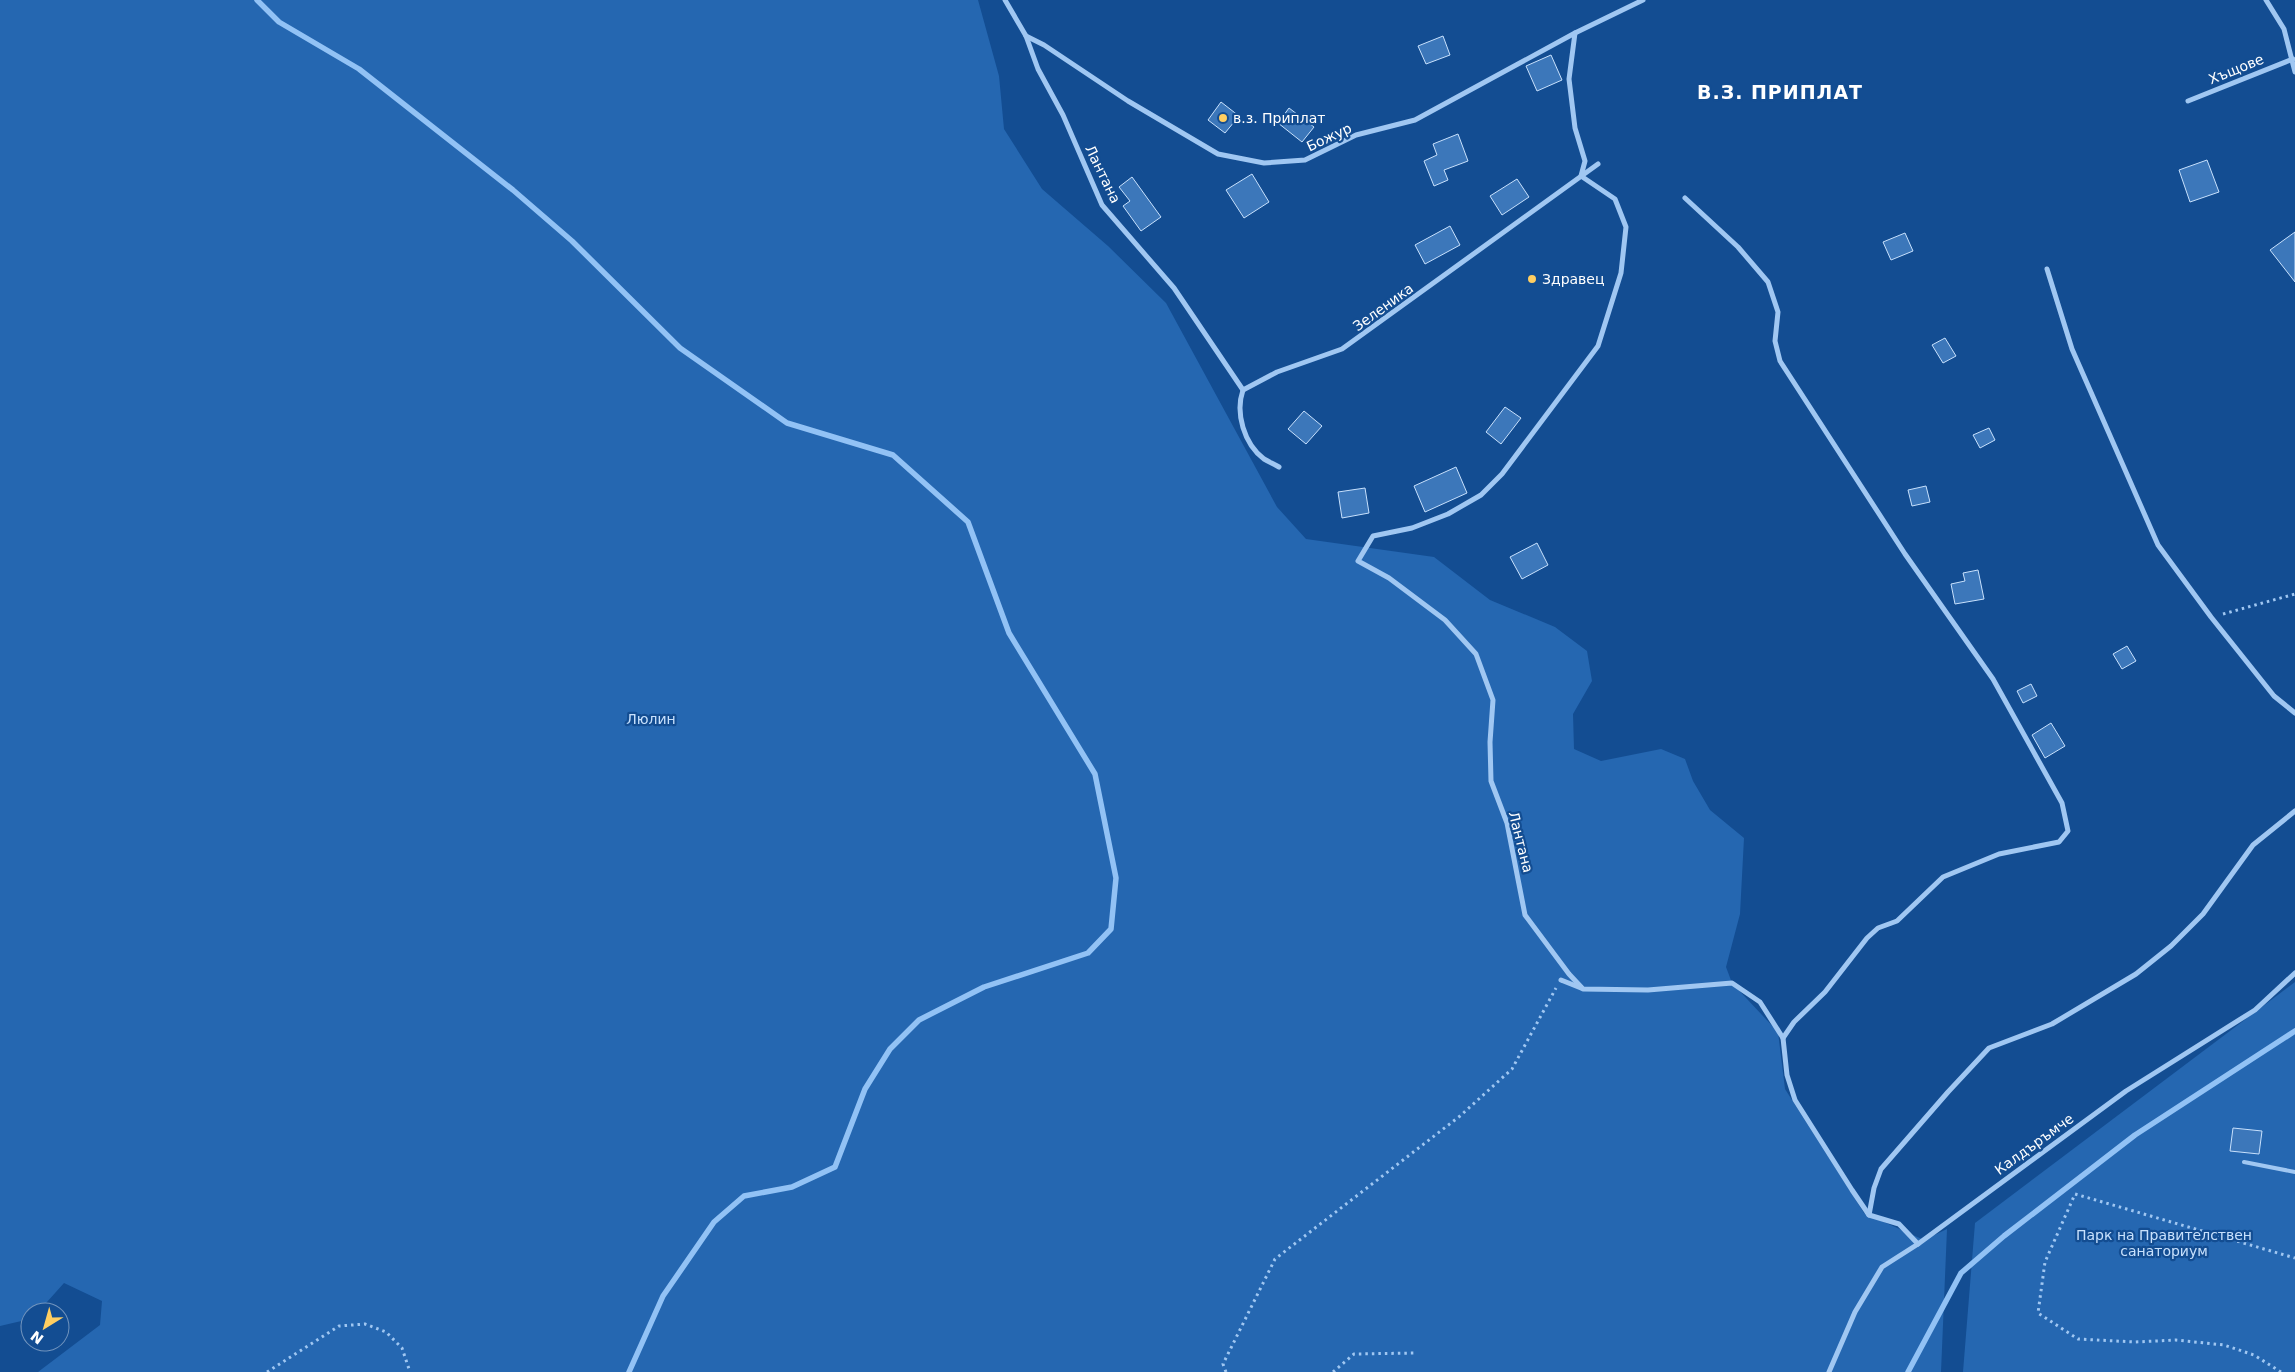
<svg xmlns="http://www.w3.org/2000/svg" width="2295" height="1372" font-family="'DejaVu Sans',sans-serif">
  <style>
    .green { fill: #2567b1 }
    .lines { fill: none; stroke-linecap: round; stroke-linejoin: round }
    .stream { stroke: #92c2f5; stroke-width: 5.5 }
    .building { fill: #3c77ba; stroke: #c8e1fd }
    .path { stroke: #a0c7f2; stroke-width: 3; stroke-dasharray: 2.5 4; stroke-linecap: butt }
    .lane { stroke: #a0c7f2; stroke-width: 4 }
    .street { stroke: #a0c7f2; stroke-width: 5 }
    .poi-dot { fill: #ffce61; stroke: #134d92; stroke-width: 2 }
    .labels { text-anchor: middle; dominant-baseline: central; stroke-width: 4.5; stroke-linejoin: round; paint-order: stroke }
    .street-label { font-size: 14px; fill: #fff; stroke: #134d92 }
    .poi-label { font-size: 14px; fill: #fff; stroke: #134d92; text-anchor: start }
    .park-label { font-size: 14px; fill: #c8e1fd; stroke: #134d92 }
    .district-label { font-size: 19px; font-weight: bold; letter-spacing: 1px; fill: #fff; stroke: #134d92 }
  </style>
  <rect width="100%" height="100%" fill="#134d92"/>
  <!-- green -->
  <g class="green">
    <path d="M 0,0 L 978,0 L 999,76 L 1004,129 L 1042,189 L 1108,246 L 1166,303 L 1277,507 L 1306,539 L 1434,557 L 1490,600 L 1555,627 L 1587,651 L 1592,681 L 1573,714 L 1574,749 L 1601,761 L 1661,749 L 1685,759 L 1693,781 L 1710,810 L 1744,838 L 1740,914 L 1726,967 L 1732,983 L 1778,1032 L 1785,1089 L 1864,1213 L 1924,1240 L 1947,1229 L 1941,1372 L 38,1372 L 100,1325 L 102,1301 L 64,1283 L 38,1312 L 30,1312 L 30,1319 L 0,1326 Z"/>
    <path d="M 2295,982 L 2295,1372 L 1963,1372 L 1975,1223 Z"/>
  </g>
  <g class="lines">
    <!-- stream -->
    <g class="stream">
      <path d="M 257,0 L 279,22 L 359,69 L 513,190 L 572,241 L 680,348 L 787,423 L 893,455 L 968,522 L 1009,633 L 1095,774 L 1116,878 L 1111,929 L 1088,953 L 984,987 L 919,1020 L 890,1049 L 865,1089 L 835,1167 L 792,1187 L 744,1196 L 714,1222 L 663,1296 L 629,1372"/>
      <path d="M 1908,1372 L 1961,1273 L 2004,1236 L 2135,1135 L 2295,1031"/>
    </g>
  </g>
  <!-- building -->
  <g class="building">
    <path d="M 1443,36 L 1450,55 L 1426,64 L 1418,46 Z"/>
    <path d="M 1551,55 L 1562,80 L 1537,91 L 1526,66 Z"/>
    <path d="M 1221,102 L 1239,116 L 1225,133 L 1208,120 Z"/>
    <path d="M 1289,108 L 1314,127 L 1302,142 L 1278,123 Z"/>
    <path d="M 1458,134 L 1468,161 L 1444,170 L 1448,180 L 1434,186 L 1424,161 L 1437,155 L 1433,144 Z"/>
    <path d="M 2207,160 L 2219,192 L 2190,202 L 2179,170 Z"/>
    <path d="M 1252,174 L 1269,202 L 1244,218 L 1226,190 Z"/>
    <path d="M 1132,177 L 1161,217 L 1141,231 L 1123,206 L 1130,201 L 1119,187 Z"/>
    <path d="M 1517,179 L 1529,197 L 1502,215 L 1490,196 Z"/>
    <path d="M 1450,226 L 1460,245 L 1425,264 L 1415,245 Z"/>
    <path d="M 2295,232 L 2295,282 L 2270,250 Z"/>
    <path d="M 1905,233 L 1913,251 L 1891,260 L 1883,242 Z"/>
    <path d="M 1945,338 L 1956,356 L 1943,363 L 1932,345 Z"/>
    <path d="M 1505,407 L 1521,418 L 1501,444 L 1486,432 Z"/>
    <path d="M 1304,411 L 1322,426 L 1306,444 L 1288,429 Z"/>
    <path d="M 1989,428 L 1995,440 L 1980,448 L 1973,435 Z"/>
    <path d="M 1456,467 L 1467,493 L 1425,512 L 1414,486 Z"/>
    <path d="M 1926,486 L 1930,502 L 1912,506 L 1908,490 Z"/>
    <path d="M 1365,488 L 1369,513 L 1342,518 L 1338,492 Z"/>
    <path d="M 1537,543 L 1548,565 L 1522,579 L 1510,557 Z"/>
    <path d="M 1978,570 L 1984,599 L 1955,604 L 1951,584 L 1965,581 L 1963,573 Z"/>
    <path d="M 2127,646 L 2136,661 L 2122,669 L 2113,654 Z"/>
    <path d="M 2031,684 L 2037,696 L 2023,703 L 2017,691 Z"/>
    <path d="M 2051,723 L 2065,746 L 2045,758 L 2032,735 Z"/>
    <path d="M 2233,1128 L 2262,1131 L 2259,1154 L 2230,1151 Z"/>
  </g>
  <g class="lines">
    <!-- path -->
    <g class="path">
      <path d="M 2223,614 L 2295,594"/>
      <path d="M 267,1372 L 339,1326 L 365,1324 L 386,1332 L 402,1348 L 410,1372"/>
      <path d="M 1226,1372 L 1223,1364 L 1275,1259 L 1460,1116 L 1512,1069 L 1556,988"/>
      <path d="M 1333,1372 L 1354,1354 L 1415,1353"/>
      <path d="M 2281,1372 L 2254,1355 L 2224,1345 L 2176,1340 L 2135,1342 L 2078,1339 L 2038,1313 L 2045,1262 L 2075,1194 L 2295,1258"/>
    </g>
    <!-- lane -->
    <path class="lane" d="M 2244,1162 L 2295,1172"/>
    <!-- street -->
    <g class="street">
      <path d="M 1005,0 L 1026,36 L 1038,69 L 1063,115 L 1102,205 L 1174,288 L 1243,390"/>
      <path d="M 2266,0 L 2284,29 L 2295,72"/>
      <path d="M 1575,33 L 1569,79 L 1575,128 L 1585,161 L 1581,176 L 1615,199 L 1626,227 L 1621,273 L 1598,346 L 1502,474 L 1481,495 L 1448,514 L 1412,528 L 1373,536 L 1358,561 L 1389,578 L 1445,620 L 1476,654 L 1493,700 L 1490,742 L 1491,781 L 1507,823 L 1525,915 L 1569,974 L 1583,989 L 1648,990 L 1732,983 L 1760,1002 L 1783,1038 L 1787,1075 L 1795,1100 L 1852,1190 L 1869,1215 L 1899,1224 L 1918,1244"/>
      <path d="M 1026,36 L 1044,45 L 1128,101 L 1218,154 L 1264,163 L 1305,160 L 1356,135 L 1415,120 L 1575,33 L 1643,0"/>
      <path d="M 2188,101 L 2293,59"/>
      <path d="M 1685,198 L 1738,247 L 1768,282 L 1778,312 L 1775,341 L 1780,361 L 1905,554 L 1993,679 L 2062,803 L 2068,831 L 2059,842 L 1999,854 L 1943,877 L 1897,921 L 1878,928 L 1867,938 L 1825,992 L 1794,1022 L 1783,1038"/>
      <path d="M 2047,269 L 2072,349 L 2158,545 L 2211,617 L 2274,696 L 2295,713"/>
      <path d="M 1279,467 C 1274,464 1269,462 1264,459 C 1244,444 1235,413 1243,390 L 1277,372 L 1342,349 L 1598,164"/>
      <path d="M 1561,980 L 1581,988"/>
      <path d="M 1869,1215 L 1874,1188 L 1881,1169 L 1948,1092 L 1989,1048 L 2052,1024 L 2136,974 L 2171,946 L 2203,914 L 2253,845 L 2295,811"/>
      <path d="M 1829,1372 L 1855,1312 L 1882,1267 L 1918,1244 L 2126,1091 L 2255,1010 L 2295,973"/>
    </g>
  </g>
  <!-- markers -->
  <g class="poi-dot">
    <circle cx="1223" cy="118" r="5"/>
    <circle cx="1532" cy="279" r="5"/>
  </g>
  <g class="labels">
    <!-- street labels -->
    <g class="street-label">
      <text transform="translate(2236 69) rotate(-22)">Хъщове</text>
      <text transform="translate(1329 137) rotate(-25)">Божур</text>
      <text transform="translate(1103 174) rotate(64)">Лантана</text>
      <text transform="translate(1383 307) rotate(-36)">Зеленика</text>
      <text transform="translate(1521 842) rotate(76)">Лантана</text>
      <text transform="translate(2034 1144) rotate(-36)">Калдъръмче</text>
    </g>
    <!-- poi labels -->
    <g class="poi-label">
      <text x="1233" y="118">в.з. Приплат</text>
      <text x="1542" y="279">Здравец</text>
    </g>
    <!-- park labels -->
    <g class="park-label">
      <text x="651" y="719">Люлин</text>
      <text x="2164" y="1235">Парк на Правителствен<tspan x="2164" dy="16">санаториум</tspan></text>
    </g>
    <!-- district labels -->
    <g class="district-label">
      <text x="1780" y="92">В.З. ПРИПЛАТ</text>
    </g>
  </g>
  <!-- north arrow -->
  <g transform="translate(45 1327) rotate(217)"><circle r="24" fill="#134d92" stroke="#7194be"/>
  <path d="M0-4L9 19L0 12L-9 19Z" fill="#ffce61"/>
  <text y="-8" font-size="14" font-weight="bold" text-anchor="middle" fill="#ffffff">N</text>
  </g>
</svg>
